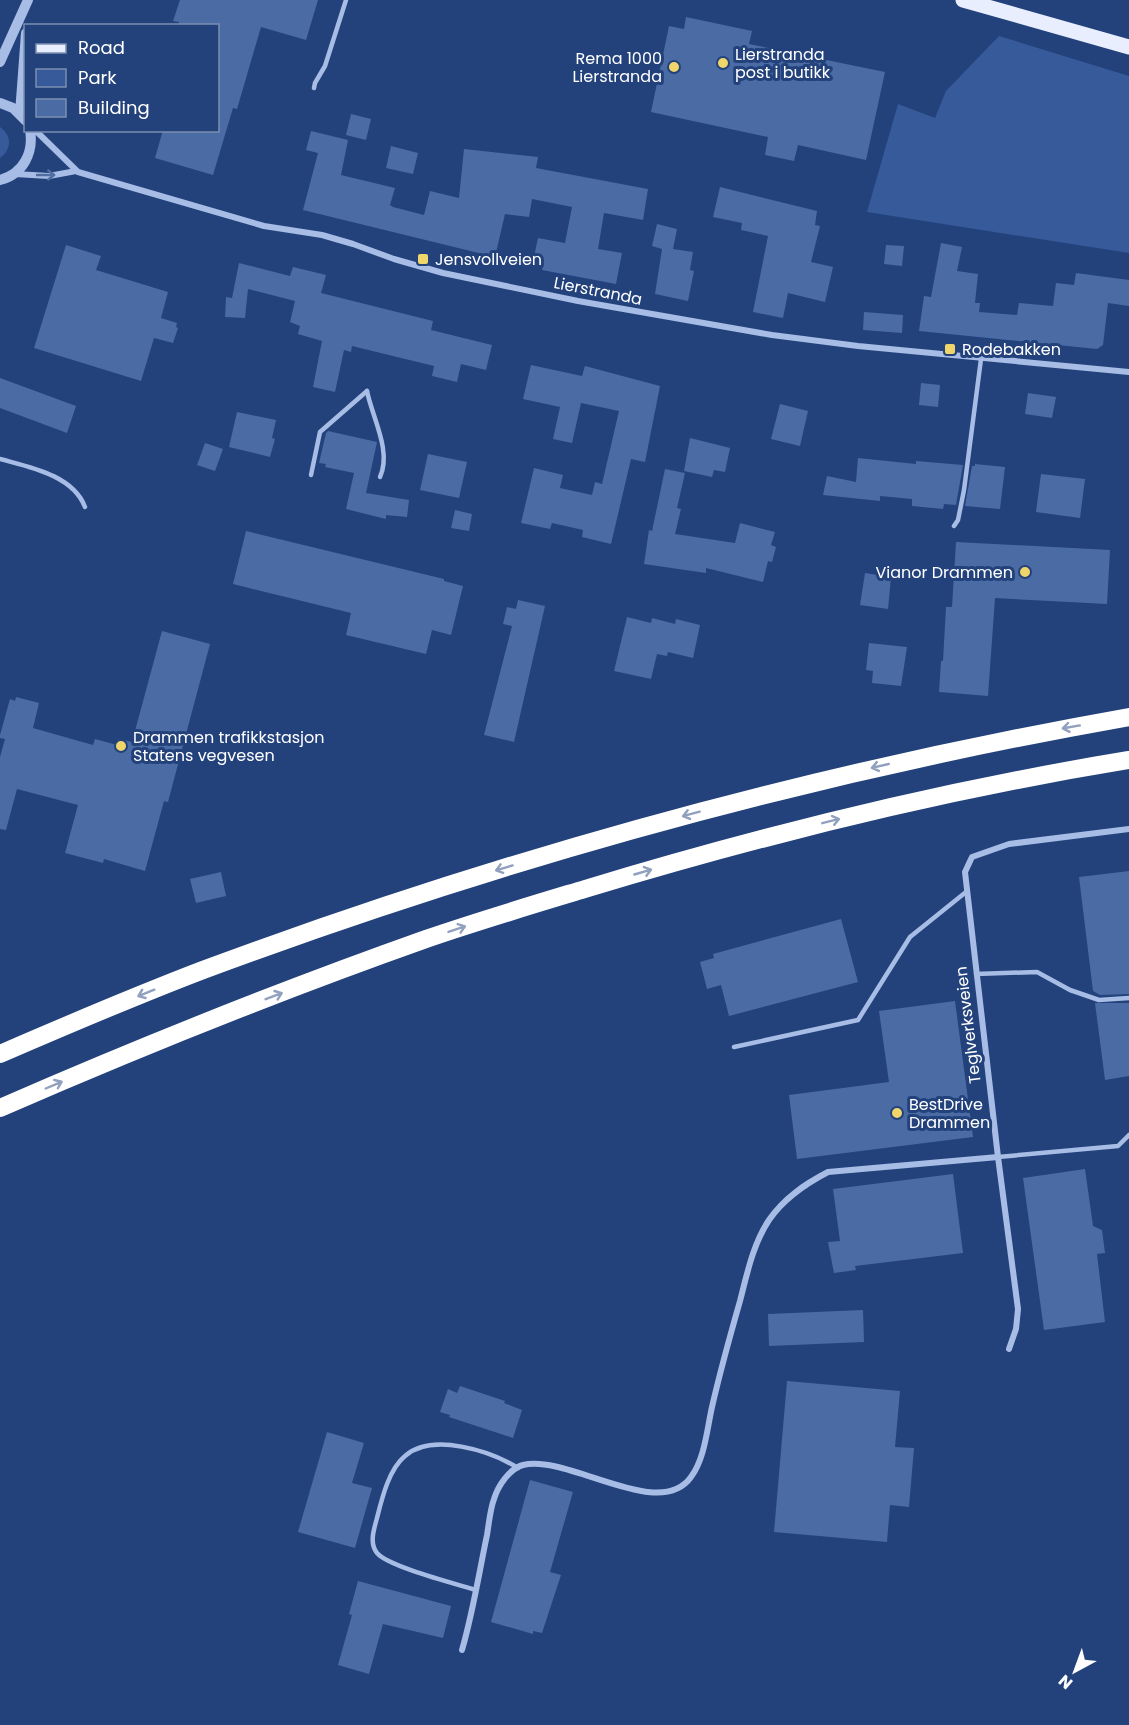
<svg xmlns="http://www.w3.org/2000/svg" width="1129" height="1725" font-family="Poppins,sans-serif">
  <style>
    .green { fill: #375a9a }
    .building { fill: #4b6ba5 }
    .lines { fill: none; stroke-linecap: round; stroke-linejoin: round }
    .service { stroke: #a7bde5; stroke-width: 4.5 }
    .minor { stroke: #a7bde5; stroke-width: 6 }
    .tertiary { stroke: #a7bde5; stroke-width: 10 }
    .primary { stroke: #e8eefd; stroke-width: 15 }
    .motorway { stroke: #fff; stroke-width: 18 }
    .oneway { stroke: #516da1 }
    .oneway2 { stroke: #91a0be }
    .poi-dot { fill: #f0d66a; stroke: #23427c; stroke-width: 2 }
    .labels { text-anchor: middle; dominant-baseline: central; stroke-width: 6; stroke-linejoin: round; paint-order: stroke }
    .poi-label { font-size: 16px; fill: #fff; stroke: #23427c; text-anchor: start }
    .street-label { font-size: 16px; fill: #fff; stroke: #23427c }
  </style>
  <rect width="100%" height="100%" fill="#23427c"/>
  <!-- green -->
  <g class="green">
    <path d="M 999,36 L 1129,76 L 1129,253 L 867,212 L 898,104 L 935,118 L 946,91 Z"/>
    <path d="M 0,127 C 12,136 12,149 0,158 Z"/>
  </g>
  <!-- building -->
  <g class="building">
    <path d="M 180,0 L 318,0 L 306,40 L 261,27 L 237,109 L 233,108 L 213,175 L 155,158 L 163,130 L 218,130 L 218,26 L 178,26 L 179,22 L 173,21 Z"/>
    <path d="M 686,17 L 752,31 L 749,44 L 885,72 L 866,160 L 798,145 L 794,161 L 765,155 L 768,137 L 651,112 L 669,26 L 684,29 Z"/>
    <path d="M 351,114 L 371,119 L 366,140 L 346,135 Z"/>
    <path d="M 311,131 L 348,140 L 341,175 L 395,188 L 390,205 L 393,207 L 424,215 L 430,191 L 459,198 L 464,149 L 538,157 L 536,168 L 648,189 L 643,220 L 604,213 L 598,249 L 622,253 L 616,284 L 542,270 L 544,259 L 534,257 L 538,238 L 565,243 L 572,207 L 532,199 L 529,217 L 505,214 L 495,257 L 303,210 L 318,153 L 306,150 Z"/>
    <path d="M 391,146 L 418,153 L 413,174 L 386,168 Z"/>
    <path d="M 720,187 L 817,211 L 815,225 L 820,226 L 811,262 L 833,267 L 825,302 L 788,293 L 783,318 L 753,312 L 768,236 L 741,230 L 742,223 L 713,217 Z"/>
    <path d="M 657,224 L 677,229 L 673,249 L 693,252 L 690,270 L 694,271 L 688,301 L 655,294 L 662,249 L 652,246 Z"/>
    <path d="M 941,243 L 962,247 L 957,271 L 978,274 L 975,303 L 980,303 L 979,312 L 1017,315 L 1019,303 L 1053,306 L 1056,283 L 1074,285 L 1076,273 L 1129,280 L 1129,306 L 1108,303 L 1103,345 L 1097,349 L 919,331 L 924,296 L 931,297 Z"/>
    <path d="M 66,245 L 101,256 L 96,270 L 168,292 L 161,318 L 177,323 L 176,327 L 178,328 L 173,343 L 154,338 L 141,381 L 34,348 Z"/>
    <path d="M 886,245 L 904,246 L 902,266 L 884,264 Z"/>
    <path d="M 239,263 L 290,276 L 293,267 L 326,275 L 321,293 L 433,321 L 431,330 L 492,345 L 486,370 L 461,364 L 457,382 L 432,376 L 434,366 L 352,346 L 351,352 L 344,350 L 335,392 L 313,387 L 322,341 L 298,334 L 300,326 L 290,322 L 295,301 L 248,289 L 245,318 L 225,317 L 226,297 L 232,298 Z"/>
    <path d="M 864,312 L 903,315 L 902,333 L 863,330 Z"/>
    <path d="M 531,365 L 582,376 L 585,366 L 660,386 L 645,462 L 631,459 L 611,544 L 582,537 L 583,530 L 552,523 L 550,529 L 521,523 L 534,468 L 563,475 L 560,488 L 592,495 L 595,482 L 602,484 L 619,411 L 581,403 L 572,443 L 553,439 L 560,407 L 523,399 Z"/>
    <path d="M 0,378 L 76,406 L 67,433 L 0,408 Z"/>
    <path d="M 921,383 L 940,385 L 938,407 L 919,405 Z"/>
    <path d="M 1028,393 L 1056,397 L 1052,418 L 1025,414 Z"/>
    <path d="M 780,404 L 808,411 L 800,446 L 771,439 Z"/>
    <path d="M 237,412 L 276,420 L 272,438 L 275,439 L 270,457 L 229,447 Z"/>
    <path d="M 328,431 L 377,442 L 366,493 L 409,500 L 407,517 L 386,515 L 386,519 L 346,509 L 354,473 L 325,467 L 326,464 L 319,463 L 326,433 Z"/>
    <path d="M 690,438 L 730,448 L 725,472 L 714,470 L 712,477 L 684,471 Z"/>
    <path d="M 205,443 L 223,449 L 215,471 L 197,465 Z"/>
    <path d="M 428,454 L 467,462 L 459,498 L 420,490 Z"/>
    <path d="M 858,458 L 916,464 L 916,461 L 963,465 L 956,505 L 944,504 L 943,509 L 912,506 L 912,499 L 880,496 L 880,501 L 823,495 L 827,476 L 856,482 Z"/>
    <path d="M 975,464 L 1005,467 L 1000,509 L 965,506 L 972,466 L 975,466 Z"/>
    <path d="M 665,469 L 685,473 L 677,508 L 681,509 L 675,534 L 735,543 L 740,523 L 775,532 L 771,545 L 776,547 L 772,562 L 768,561 L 763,582 L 706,568 L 706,573 L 644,564 L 649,530 L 652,531 Z"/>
    <path d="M 1041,474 L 1085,479 L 1080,518 L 1036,512 Z"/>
    <path d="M 455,510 L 472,514 L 469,531 L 451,528 Z"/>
    <path d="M 246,531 L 444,579 L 444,581 L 463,586 L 451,635 L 432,630 L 426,654 L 346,635 L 351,613 L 233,584 Z"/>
    <path d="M 956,542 L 1110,550 L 1107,604 L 995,598 L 988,696 L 939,692 L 941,661 L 943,661 L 946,607 L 952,607 Z"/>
    <path d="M 865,573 L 891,577 L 888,609 L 860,605 Z"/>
    <path d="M 518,600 L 545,606 L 514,742 L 484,735 L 512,626 L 503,624 L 507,607 L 516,609 Z"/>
    <path d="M 627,617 L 651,623 L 652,618 L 675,624 L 676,619 L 700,625 L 693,658 L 668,652 L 667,656 L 657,654 L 651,679 L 614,671 Z"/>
    <path d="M 162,631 L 210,644 L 168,802 L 164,801 L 145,871 L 104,859 L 103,863 L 65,853 L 78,805 L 17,789 L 6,830 L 0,829 L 0,757 L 5,739 L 0,738 L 0,735 L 10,699 L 15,701 L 16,697 L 39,703 L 33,728 L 93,745 L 95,739 L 117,745 L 118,739 L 132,742 Z"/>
    <path d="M 869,643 L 907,647 L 901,686 L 872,683 L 873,671 L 866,670 Z"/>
    <path d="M 1129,871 L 1129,994 L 1100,995 L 1093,991 L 1079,877 Z"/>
    <path d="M 221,872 L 226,896 L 196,903 L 190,879 Z"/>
    <path d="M 841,919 L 858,982 L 729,1016 L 721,985 L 707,989 L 700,962 L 714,958 L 713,954 Z"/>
    <path d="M 955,1001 L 973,1137 L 797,1159 L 789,1095 L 889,1082 L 879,1011 Z"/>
    <path d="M 1095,1003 L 1129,1003 L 1129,1076 L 1105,1080 Z"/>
    <path d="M 1085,1169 L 1093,1226 L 1102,1230 L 1105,1253 L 1097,1254 L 1105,1322 L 1044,1330 L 1023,1178 Z"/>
    <path d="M 953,1174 L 963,1253 L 855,1266 L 856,1270 L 834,1273 L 828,1242 L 840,1241 L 833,1189 Z"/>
    <path d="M 863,1310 L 864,1342 L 769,1346 L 768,1314 Z"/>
    <path d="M 787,1381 L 900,1391 L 895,1447 L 914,1448 L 909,1507 L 890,1505 L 887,1542 L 774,1532 Z"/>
    <path d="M 460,1386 L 505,1401 L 504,1403 L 522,1410 L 513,1438 L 449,1417 L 450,1415 L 440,1412 L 448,1389 L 457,1393 Z"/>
    <path d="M 327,1432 L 364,1443 L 352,1483 L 372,1488 L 355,1548 L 298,1532 Z"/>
    <path d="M 530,1480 L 573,1492 L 550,1572 L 561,1575 L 542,1633 L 533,1631 L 533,1634 L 491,1622 Z"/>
    <path d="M 358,1581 L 451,1606 L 443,1638 L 383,1624 L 369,1674 L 338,1665 L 352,1615 L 349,1614 Z"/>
  </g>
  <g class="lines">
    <!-- service -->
    <g class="service">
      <path d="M 314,88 L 315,83 L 325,66 L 346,0"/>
      <path d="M 367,391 C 372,417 392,451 380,477"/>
      <path d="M 0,459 C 29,467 73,475 85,507"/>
      <path d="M 311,475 L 320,432 L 367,391"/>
      <path d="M 954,526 L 958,520 L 964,490 L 981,359"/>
      <path d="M 976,974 L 1037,972 L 1070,990 L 1099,1000 L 1129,998"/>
      <path d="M 734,1047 L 858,1020 L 910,937 L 966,892"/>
      <path d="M 998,1157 L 1118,1146 L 1129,1135"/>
      <path d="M 476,1590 C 457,1584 389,1567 377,1553 C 369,1543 374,1529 377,1518 C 382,1498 389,1469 405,1456 C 432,1432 491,1451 518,1468"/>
    </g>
    <!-- minor -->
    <g class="minor">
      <path d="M 35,130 L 78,172 L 264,226 L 322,235 L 353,244 L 394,259 L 443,273 L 578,301 L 772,335 L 858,346 L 1129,372"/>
      <path d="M 15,174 L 49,176 L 76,171"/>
      <path d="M 1009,1349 L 1016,1329 L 1018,1309 L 998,1157 L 965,872 L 972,857 L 1009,844 L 1129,829"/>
      <path d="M 462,1650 C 473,1612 479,1573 487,1535 C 489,1523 490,1510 494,1499 C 498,1486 509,1469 523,1465 C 569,1454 659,1522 691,1477 C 705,1458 707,1429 712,1407 C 720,1372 730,1336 740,1301 C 747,1274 753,1244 769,1220 C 784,1198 805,1184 828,1172 L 998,1157"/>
    </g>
    <!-- tertiary -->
    <g class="tertiary">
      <path d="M 0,62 L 28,0"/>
      <path d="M 0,103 L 13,108 L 26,121"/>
      <path d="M 20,113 L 26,33"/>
      <path d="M 0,180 C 23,174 34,153 30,130"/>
    </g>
    <!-- primary -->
    <path class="primary" d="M 963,0 L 1129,47"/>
    <!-- motorway -->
    <g class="motorway">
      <path d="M 0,1054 C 67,1025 135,996 203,970 C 504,858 813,773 1129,717"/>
      <path d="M 0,1108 C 140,1047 282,990 426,939 C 478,921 532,905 585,889 C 763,835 945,790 1129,760"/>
    </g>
  </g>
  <!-- one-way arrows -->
  <defs><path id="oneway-shaft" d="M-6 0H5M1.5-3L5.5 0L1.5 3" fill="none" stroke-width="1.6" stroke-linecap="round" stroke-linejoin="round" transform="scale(1.5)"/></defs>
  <use class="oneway" href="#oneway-shaft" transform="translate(46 175)"/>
  <g class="oneway2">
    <use href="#oneway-shaft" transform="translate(1071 727) rotate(170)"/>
    <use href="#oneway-shaft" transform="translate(880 766) rotate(167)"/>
    <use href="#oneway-shaft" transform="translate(691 814) rotate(165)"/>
    <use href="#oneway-shaft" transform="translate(831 821) rotate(-14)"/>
    <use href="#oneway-shaft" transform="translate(504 868) rotate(163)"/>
    <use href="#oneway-shaft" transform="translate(643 872) rotate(-16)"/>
    <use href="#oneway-shaft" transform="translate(457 929) rotate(-18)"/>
    <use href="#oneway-shaft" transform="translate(146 993) rotate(158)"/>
    <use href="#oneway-shaft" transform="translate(274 996) rotate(-21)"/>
    <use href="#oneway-shaft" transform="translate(54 1085) rotate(-23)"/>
  </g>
  <!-- markers -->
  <g class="poi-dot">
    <circle cx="723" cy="63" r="6"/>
    <circle cx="674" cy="67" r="6"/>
    <rect x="417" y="253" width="12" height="12" rx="3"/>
    <rect x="944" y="343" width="12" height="12" rx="3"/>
    <circle cx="1025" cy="572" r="6"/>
    <circle cx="121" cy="746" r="6"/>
    <circle cx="897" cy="1113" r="6"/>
  </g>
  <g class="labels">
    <!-- poi labels -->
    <g class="poi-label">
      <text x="735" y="54">Lierstranda<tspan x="735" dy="18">post i butikk</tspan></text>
      <text x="662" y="58" text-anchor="end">Rema 1000<tspan x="662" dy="18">Lierstranda</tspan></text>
      <text x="435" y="259">Jensvollveien</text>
      <text x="962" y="349">Rodebakken</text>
      <text x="1013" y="572" text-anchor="end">Vianor Drammen</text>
      <text x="133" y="737">Drammen trafikkstasjon<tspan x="133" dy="18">Statens vegvesen</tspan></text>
      <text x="909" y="1104">BestDrive<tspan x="909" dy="18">Drammen</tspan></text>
    </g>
    <!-- street labels -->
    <g class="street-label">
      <text transform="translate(598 291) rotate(11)">Lierstranda</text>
      <text transform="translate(968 1025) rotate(-97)">Teglverksveien</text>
    </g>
  </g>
  <!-- legend -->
  <rect x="24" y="24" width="195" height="108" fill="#23427c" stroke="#7b8eb0" stroke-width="1.5"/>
  <rect x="36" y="44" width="30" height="9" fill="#e8eefd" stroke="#7b8eb0" stroke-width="1.5"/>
  <text x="78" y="54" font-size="18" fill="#ffffff">Road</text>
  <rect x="36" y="69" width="30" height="18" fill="#375a9a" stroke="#7b8eb0" stroke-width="1.5"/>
  <text x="78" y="84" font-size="18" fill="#ffffff">Park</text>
  <rect x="36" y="99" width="30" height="18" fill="#4b6ba5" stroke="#7b8eb0" stroke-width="1.5"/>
  <text x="78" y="114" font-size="18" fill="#ffffff">Building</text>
  <!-- north arrow -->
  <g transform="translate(1075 1671) rotate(221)" stroke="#23427c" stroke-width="4.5" paint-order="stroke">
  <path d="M0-4.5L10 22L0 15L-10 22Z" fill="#ffffff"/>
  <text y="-9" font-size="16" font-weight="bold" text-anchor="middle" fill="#ffffff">N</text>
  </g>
</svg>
